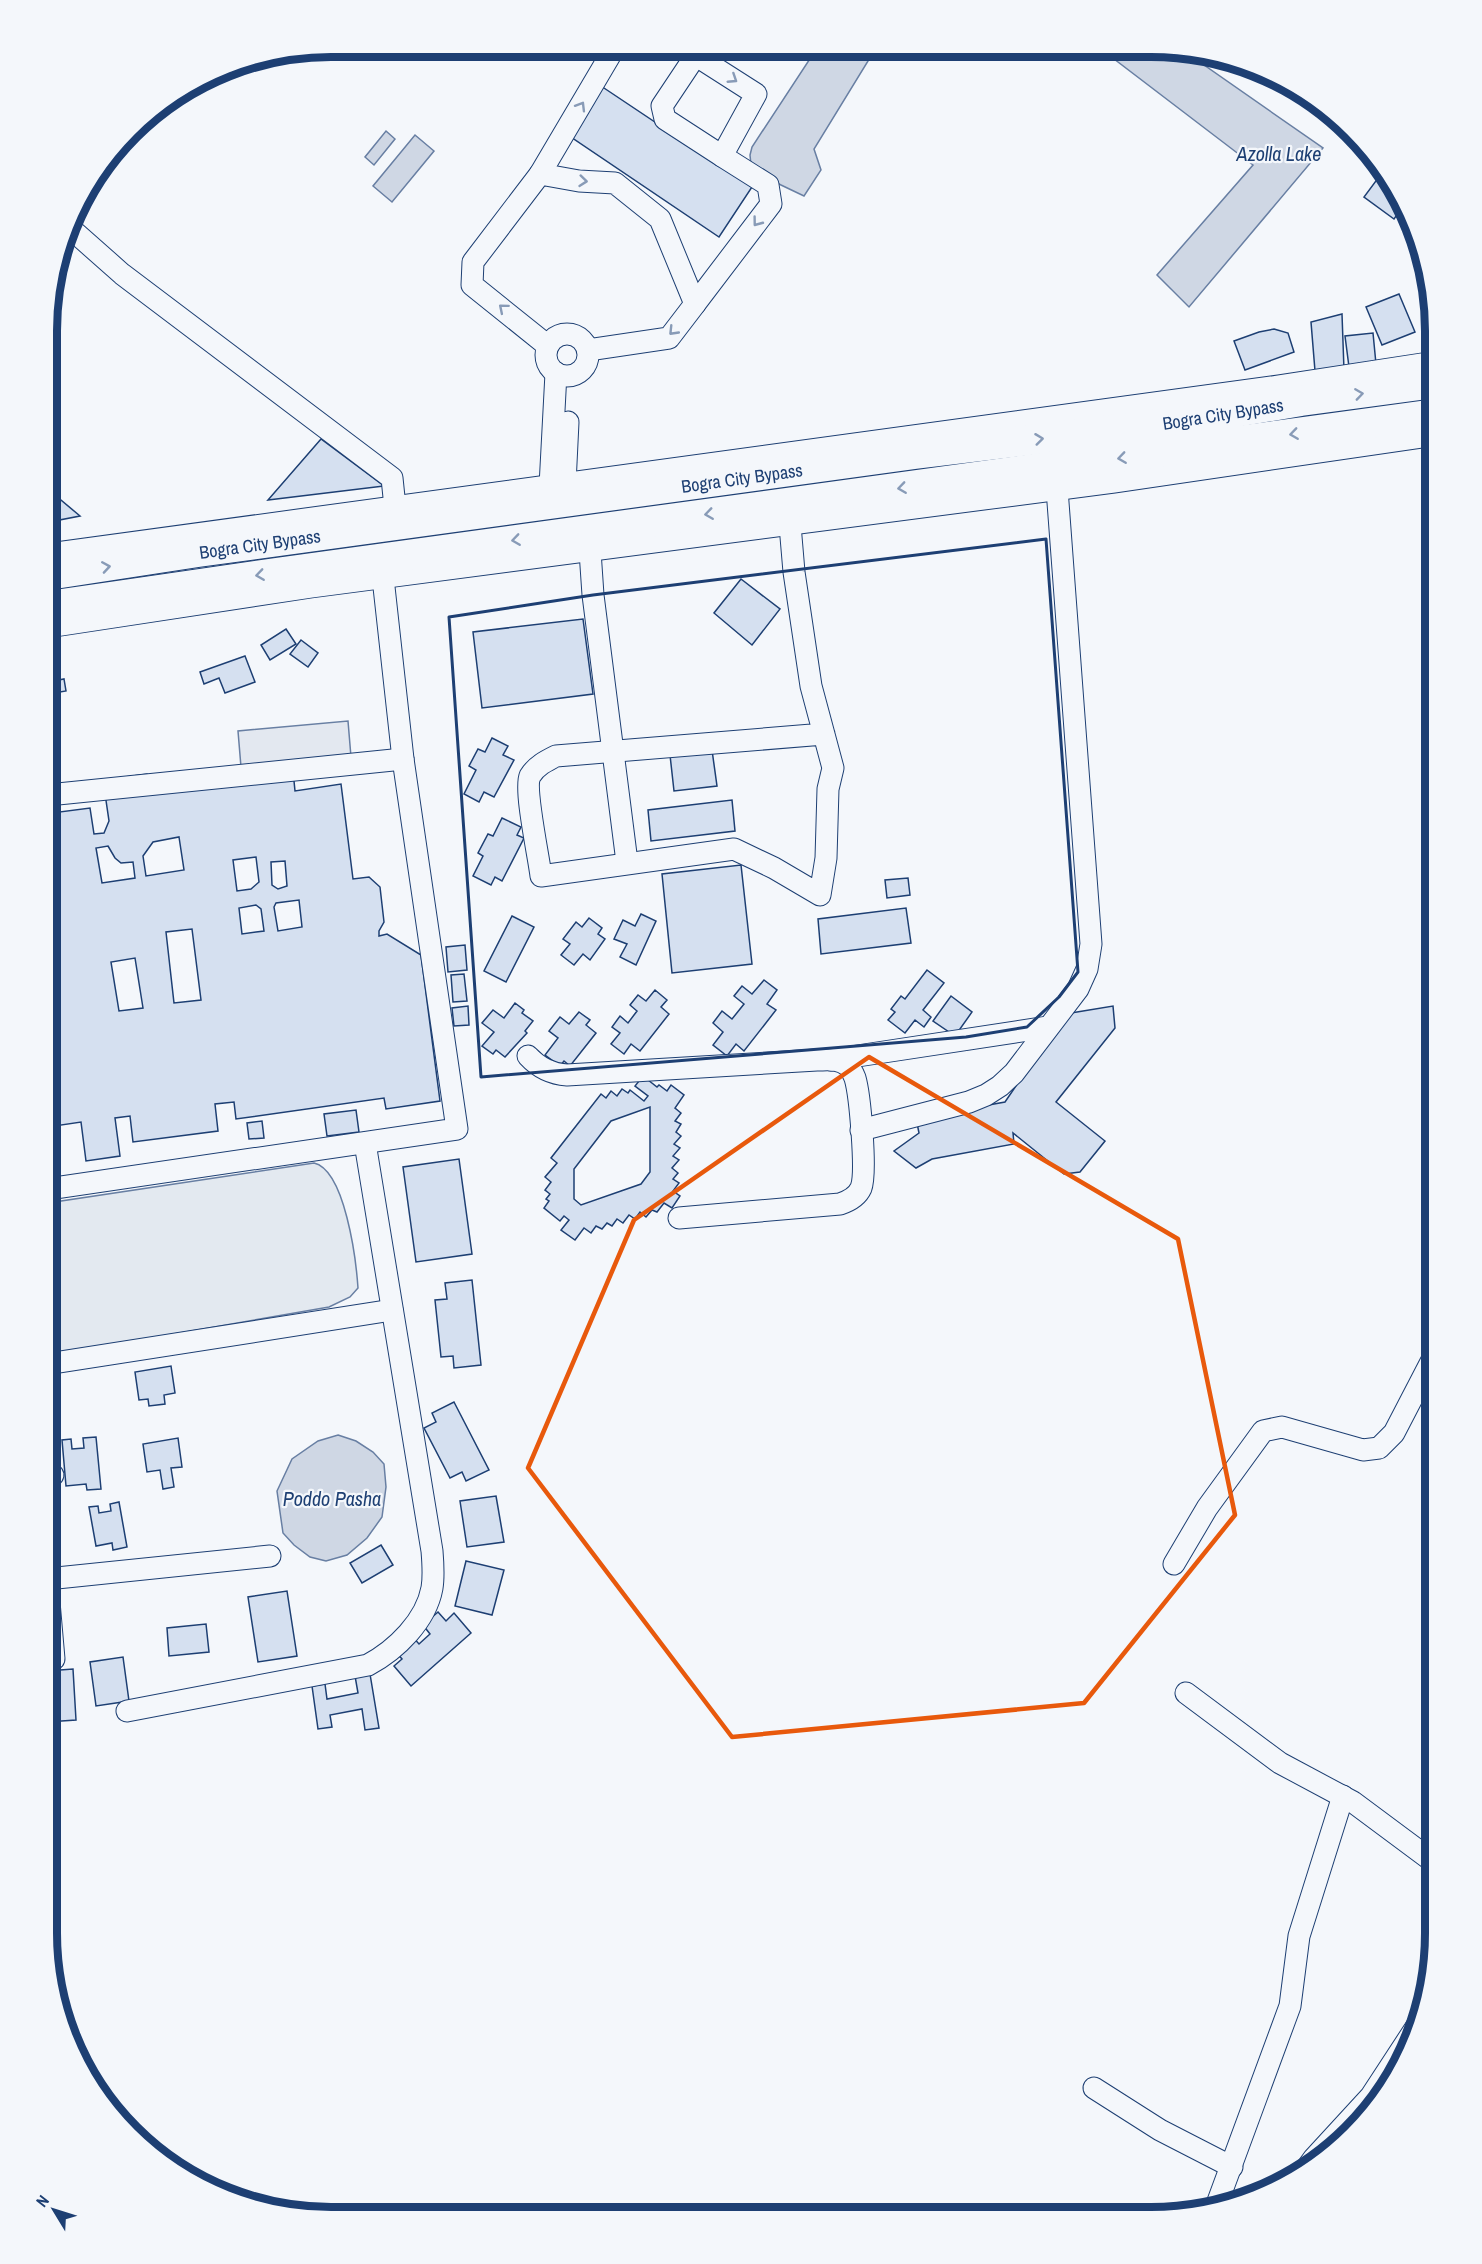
<svg xmlns="http://www.w3.org/2000/svg" width="1482" height="2264" font-family="'Archivo Narrow',sans-serif">
  <style>
    .green { fill: #e3e9f0; stroke: #687fa3; stroke-width: 1.5 }
    .parking { fill: #e3e8f0; stroke: #687fa3; stroke-width: 1.5 }
    .water { fill: #cfd7e4; stroke: #687fa3; stroke-width: 1.5 }
    .building { fill: #d5e0f0; stroke: #1d3f73; stroke-width: 1.5; fill-rule: evenodd }
    .lines { fill: none; stroke-linecap: round; stroke-linejoin: round }
    .minor-casing { stroke: #1d3f73; stroke-width: 23 }
    .highway-casing { stroke: #1d3f73; stroke-width: 32 }
    .minor { stroke: #f4f7fb; stroke-width: 21 }
    .highway { stroke: #f4f7fb; stroke-width: 30 }
    .wall { stroke: #1d3f73; stroke-width: 3 }
    .oneway { stroke: #889bb7 }
    .marked { fill: none; stroke: #e8590c; stroke-width: 4.5; stroke-linejoin: round }
    .labels { text-anchor: middle; dominant-baseline: central; stroke-width: 4.5; stroke-linejoin: round; paint-order: stroke }
    .street-label { font-size: 18px; fill: #1d3f73; stroke: #f4f7fb }
    .water-label { font-size: 20px; font-style: italic; fill: #1d3f73; stroke: #f4f7fb }
    .rim { fill: none; stroke: #1d3f73; stroke-width: 8 }
  </style>
  <rect width="100%" height="100%" fill="#f4f7fb"/>
  <!-- green -->
  <path class="green" d="M 314,1163 C 345,1170 356,1259 358,1288 L 350,1297 L 329,1307 L 47,1356 L 48,1203 Z"/>
  <!-- parking -->
  <path class="parking" d="M 348,721 L 351,757 L 241,767 L 238,731 Z"/>
  <!-- water -->
  <g class="water">
    <path d="M 817,48 L 876,48 L 814,149 L 821,170 L 804,196 L 781,185 L 751,165 L 750,155 L 752,147 Z"/>
    <path d="M 1101,49 L 1181,49 L 1323,148 L 1189,307 L 1157,275 L 1253,165 Z"/>
    <path d="M 386,131 L 395,139 L 374,165 L 365,157 Z"/>
    <path d="M 415,135 L 434,151 L 392,202 L 373,186 Z"/>
    <path d="M 338,1435 L 356,1441 L 373,1452 L 384,1464 L 386,1487 L 382,1517 L 367,1538 L 347,1555 L 326,1561 L 310,1557 L 294,1545 L 283,1533 L 277,1491 L 292,1459 L 318,1441 Z"/>
  </g>
  <!-- building -->
  <g class="building">
    <path d="M 598,84 L 752,187 L 719,237 L 565,133 Z"/>
    <path d="M 1384,170 L 1404,205 L 1394,219 L 1364,197 Z"/>
    <path d="M 1399,294 L 1415,332 L 1382,345 L 1366,307 Z"/>
    <path d="M 1342,314 L 1344,370 L 1315,371 L 1311,322 Z"/>
    <path d="M 1274,329 L 1288,333 L 1294,352 L 1245,370 L 1234,341 L 1259,332 Z"/>
    <path d="M 1373,333 L 1376,364 L 1349,367 L 1345,336 Z"/>
    <path d="M 321,439 L 384,486 L 268,500 Z"/>
    <path d="M 49,490 L 80,516 L 49,522 Z"/>
    <path d="M 741,579 L 780,609 L 752,645 L 714,613 Z"/>
    <path d="M 583,619 L 593,694 L 482,708 L 473,632 Z"/>
    <path d="M 286,629 L 296,644 L 270,660 L 261,645 Z"/>
    <path d="M 301,640 L 318,653 L 308,667 L 290,654 Z"/>
    <path d="M 245,656 L 255,682 L 225,693 L 219,678 L 204,684 L 200,672 Z"/>
    <path d="M 64,679 L 66,691 L 48,694 L 48,682 Z"/>
    <path d="M 492,738 L 508,746 L 503,755 L 514,760 L 494,797 L 484,792 L 479,802 L 464,794 L 476,770 L 469,766 L 478,749 L 485,752 Z"/>
    <path d="M 712,750 L 717,786 L 674,791 L 670,755 Z"/>
    <path d="M 293,771 L 295,791 L 341,784 L 353,879 L 369,877 L 380,887 L 384,922 L 379,931 L 379,936 L 387,934 L 421,955 L 440,1101 L 386,1109 L 384,1098 L 236,1119 L 234,1102 L 215,1104 L 218,1131 L 133,1142 L 130,1116 L 115,1118 L 120,1156 L 86,1161 L 81,1122 L 48,1127 L 48,968 L 60,967 L 56,934 L 48,935 L 48,920 L 54,919 L 51,895 L 48,895 L 48,802 L 50,807 L 60,806 L 60,812 L 90,808 L 94,834 L 104,833 L 109,821 L 103,780 L 147,774 L 149,791 ZM 179,837 L 184,870 L 146,876 L 143,856 L 153,842 ZM 108,846 L 115,858 L 121,863 L 133,862 L 135,878 L 102,883 L 96,848 ZM 256,857 L 259,882 L 251,889 L 237,891 L 233,860 ZM 285,861 L 287,886 L 278,889 L 272,885 L 271,862 ZM 299,900 L 302,927 L 278,931 L 274,907 L 276,903 ZM 256,905 L 261,909 L 264,931 L 242,934 L 239,908 ZM 192,929 L 201,1000 L 174,1003 L 166,932 ZM 135,958 L 143,1008 L 119,1011 L 111,962 Z"/>
    <path d="M 732,800 L 735,831 L 651,841 L 648,810 Z"/>
    <path d="M 502,818 L 521,827 L 517,835 L 524,838 L 502,881 L 495,877 L 491,885 L 473,876 L 483,856 L 478,853 L 488,834 L 493,836 Z"/>
    <path d="M 741,865 L 752,964 L 672,973 L 662,874 Z"/>
    <path d="M 908,878 L 910,895 L 887,898 L 885,880 Z"/>
    <path d="M 906,908 L 911,943 L 821,954 L 818,919 Z"/>
    <path d="M 641,914 L 656,921 L 636,965 L 620,957 L 627,944 L 614,939 L 623,920 L 635,926 Z"/>
    <path d="M 512,916 L 534,927 L 506,982 L 484,971 Z"/>
    <path d="M 589,918 L 602,928 L 598,934 L 605,939 L 590,960 L 583,954 L 574,965 L 561,955 L 570,944 L 563,939 L 576,922 L 582,927 Z"/>
    <path d="M 465,945 L 467,970 L 448,972 L 446,947 Z"/>
    <path d="M 927,970 L 944,983 L 923,1010 L 931,1017 L 924,1027 L 915,1020 L 905,1033 L 888,1020 L 895,1012 L 891,1009 L 901,996 L 905,999 Z"/>
    <path d="M 464,974 L 467,1001 L 453,1002 L 451,975 Z"/>
    <path d="M 764,980 L 777,990 L 767,1004 L 776,1010 L 744,1051 L 736,1044 L 727,1056 L 713,1045 L 723,1032 L 713,1023 L 722,1011 L 732,1019 L 744,1004 L 734,996 L 742,986 L 752,994 Z"/>
    <path d="M 655,990 L 667,1000 L 661,1007 L 669,1014 L 640,1051 L 631,1044 L 624,1054 L 611,1044 L 620,1033 L 612,1027 L 620,1016 L 628,1023 L 637,1011 L 630,1005 L 638,995 L 646,1001 Z"/>
    <path d="M 951,996 L 972,1012 L 955,1036 L 933,1021 Z"/>
    <path d="M 515,1003 L 524,1010 L 522,1013 L 533,1021 L 525,1031 L 527,1033 L 505,1057 L 496,1050 L 493,1054 L 482,1046 L 494,1032 L 482,1023 L 493,1010 L 504,1018 Z"/>
    <path d="M 468,1006 L 469,1025 L 454,1026 L 452,1008 Z"/>
    <path d="M 1113,1006 L 1115,1028 L 1056,1102 L 1105,1141 L 1080,1172 L 1064,1174 L 1013,1133 L 1014,1144 L 932,1159 L 916,1168 L 894,1151 L 919,1133 L 916,1118 L 1005,1102 L 1065,1014 Z"/>
    <path d="M 579,1012 L 590,1020 L 586,1025 L 596,1033 L 570,1066 L 564,1061 L 560,1066 L 545,1055 L 558,1038 L 549,1031 L 560,1017 L 569,1024 Z"/>
    <path d="M 643,1076 L 657,1087 L 659,1085 L 667,1091 L 671,1085 L 684,1095 L 675,1108 L 681,1113 L 675,1121 L 681,1124 L 676,1132 L 681,1136 L 674,1144 L 680,1148 L 673,1156 L 679,1160 L 672,1168 L 678,1173 L 673,1179 L 679,1183 L 673,1191 L 680,1196 L 672,1208 L 664,1203 L 657,1212 L 652,1210 L 646,1217 L 640,1212 L 635,1219 L 629,1215 L 623,1223 L 617,1219 L 612,1226 L 607,1223 L 602,1229 L 596,1226 L 591,1233 L 584,1228 L 575,1240 L 561,1230 L 569,1220 L 564,1216 L 560,1221 L 544,1208 L 549,1201 L 546,1199 L 550,1194 L 545,1190 L 551,1182 L 545,1177 L 557,1163 L 551,1158 L 601,1094 L 606,1098 L 611,1091 L 617,1096 L 622,1089 L 628,1093 L 630,1090 L 644,1101 L 648,1096 L 635,1086 ZM 650,1107 L 650,1172 L 641,1184 L 581,1205 L 574,1199 L 574,1169 L 611,1121 Z"/>
    <path d="M 356,1110 L 359,1132 L 327,1136 L 324,1114 Z"/>
    <path d="M 262,1121 L 264,1138 L 249,1139 L 247,1123 Z"/>
    <path d="M 459,1159 L 472,1254 L 416,1262 L 403,1167 Z"/>
    <path d="M 472,1280 L 481,1365 L 454,1368 L 453,1356 L 441,1357 L 435,1300 L 447,1299 L 445,1283 Z"/>
    <path d="M 171,1366 L 175,1393 L 164,1395 L 165,1404 L 149,1406 L 148,1399 L 139,1400 L 135,1372 Z"/>
    <path d="M 454,1402 L 489,1470 L 466,1481 L 462,1472 L 450,1478 L 424,1428 L 436,1422 L 432,1413 Z"/>
    <path d="M 96,1437 L 101,1489 L 87,1490 L 86,1484 L 66,1486 L 62,1440 L 71,1439 L 72,1449 L 84,1448 L 83,1438 Z"/>
    <path d="M 178,1438 L 182,1467 L 171,1468 L 174,1487 L 163,1489 L 160,1470 L 147,1472 L 143,1444 Z"/>
    <path d="M 496,1496 L 504,1542 L 467,1547 L 460,1501 Z"/>
    <path d="M 119,1502 L 127,1547 L 113,1550 L 112,1543 L 96,1546 L 89,1507 L 98,1506 L 99,1513 L 111,1511 L 110,1504 Z"/>
    <path d="M 381,1545 L 393,1565 L 362,1583 L 350,1563 Z"/>
    <path d="M 466,1561 L 504,1570 L 492,1615 L 455,1606 Z"/>
    <path d="M 287,1591 L 297,1656 L 258,1662 L 248,1597 Z"/>
    <path d="M 438,1612 L 446,1621 L 454,1613 L 471,1633 L 411,1686 L 394,1666 L 402,1659 L 395,1651 L 412,1636 L 419,1644 L 430,1634 L 423,1625 Z"/>
    <path d="M 206,1624 L 209,1652 L 169,1656 L 167,1628 Z"/>
    <path d="M 123,1657 L 129,1701 L 96,1706 L 90,1662 Z"/>
    <path d="M 73,1669 L 76,1720 L 47,1722 L 47,1671 Z"/>
    <path d="M 370,1674 L 379,1728 L 365,1730 L 362,1709 L 330,1715 L 332,1727 L 318,1729 L 312,1686 L 325,1684 L 327,1699 L 358,1693 L 355,1676 Z"/>
  </g>
  <g class="lines">
    <defs>
      <g id="minor">
        <path d="M 684,48 L 756,94 L 722,156 L 768,185 L 771,204 L 695,304"/>
        <path d="M 696,55 L 662,106 L 665,119 L 722,156"/>
        <path d="M 540,174 L 615,47"/>
        <path d="M 69,227 L 122,274 L 392,478 L 395,507"/>
        <circle cx="567" cy="355" r="21"/>
        <path d="M 548,346 L 472,285 L 473,262 L 540,174 L 579,181 L 615,183 L 660,219 L 695,304 L 669,338 L 588,350"/>
        <path d="M 565,484 L 568,422"/>
        <path d="M 550,486 L 556,373"/>
        <path d="M 790,525 L 794,572 L 811,686 L 833,768 L 828,789 L 826,858 L 820,895 L 774,868 L 734,849 L 541,876 C 539,858 524,789 530,776 C 536,766 546,761 556,756 L 824,734"/>
        <path d="M 590,551 L 593,595 L 627,862"/>
        <path d="M 49,554 L 1279,386 L 1435,362"/>
        <path d="M 48,627 L 311,587 L 1114,482 L 1435,435"/>
        <path d="M 48,795 L 403,759"/>
        <path d="M 528,1056 C 539,1068 551,1074 567,1075 L 817,1060 C 828,1060 839,1058 848,1066 C 851,1069 853,1073 855,1078 C 860,1095 867,1173 861,1188 C 857,1197 849,1201 840,1204 L 679,1218"/>
        <path d="M 831,1060 L 1048,1027"/>
        <path d="M 861,1130 L 969,1102 L 986,1095 L 1000,1086 L 1014,1073 L 1078,989 L 1087,969 L 1091,944 L 1057,489"/>
        <path d="M 48,1189 L 457,1129 L 403,759 L 383,578"/>
        <path d="M 47,1364 L 392,1310"/>
        <path d="M 47,1476 L 53,1475"/>
        <path d="M 1174,1564 L 1207,1508 L 1263,1431 L 1282,1427 L 1363,1450 L 1379,1448 L 1394,1433 L 1435,1354"/>
        <path d="M 47,1579 L 270,1556"/>
        <path d="M 47,1579 L 54,1659"/>
        <path d="M 1186,1693 L 1280,1763 L 1353,1802 L 1435,1863"/>
        <path d="M 127,1711 L 368,1665 C 396,1650 426,1621 432,1588 C 434,1576 433,1563 432,1551 L 365,1143"/>
        <path d="M 1094,2088 L 1160,2130 L 1232,2167"/>
        <path d="M 1306,2169 L 1314,2158 L 1371,2096 L 1422,2018"/>
        <path d="M 1217,2204 L 1290,2006 L 1299,1936 L 1343,1796"/>
      </g>
      <g id="highway">
        <path d="M 48,575 L 198,552 L 915,454 L 1177,422 L 1301,401 L 1435,383"/>
        <path d="M 48,606 L 283,572 L 1435,414"/>
      </g>
    </defs>
    <!-- minor casing -->
    <use href="#minor" class="minor-casing"/>
    <!-- highway casing -->
    <use href="#highway" class="highway-casing"/>
    <!-- minor -->
    <use href="#minor" class="minor"/>
    <!-- highway -->
    <use href="#highway" class="highway"/>
    <!-- wall -->
    <path class="wall" d="M 1046,539 L 1078,972 L 1059,997 L 1027,1027 L 966,1037 L 481,1077 L 449,617 L 593,595 Z"/>
  </g>
  <!-- one-way arrows -->
  <defs><path id="oneway-chevron" d="M-2-3.5L2.5 0L-2 3.5" fill="none" stroke-width="1.6" stroke-linecap="round" stroke-linejoin="round" transform="scale(1.5)"/></defs>
  <g class="oneway">
    <use href="#oneway-chevron" transform="translate(733 79) rotate(33)"/>
    <use href="#oneway-chevron" transform="translate(581 106) rotate(-59)"/>
    <use href="#oneway-chevron" transform="translate(583 181) rotate(6)"/>
    <use href="#oneway-chevron" transform="translate(757 222) rotate(127)"/>
    <use href="#oneway-chevron" transform="translate(503 308) rotate(-140)"/>
    <use href="#oneway-chevron" transform="translate(673 331) rotate(134)"/>
    <use href="#oneway-chevron" transform="translate(1359 394) rotate(-8)"/>
    <use href="#oneway-chevron" transform="translate(1294 434) rotate(172)"/>
    <use href="#oneway-chevron" transform="translate(1039 439) rotate(-7)"/>
    <use href="#oneway-chevron" transform="translate(1122 458) rotate(172)"/>
    <use href="#oneway-chevron" transform="translate(902 488) rotate(172)"/>
    <use href="#oneway-chevron" transform="translate(709 514) rotate(172)"/>
    <use href="#oneway-chevron" transform="translate(516 540) rotate(172)"/>
    <use href="#oneway-chevron" transform="translate(106 567) rotate(-9)"/>
    <use href="#oneway-chevron" transform="translate(260 575) rotate(172)"/>
  </g>
  <!-- marked area -->
  <path class="marked" d="M 869,1057 L 1178,1239 L 1235,1515 L 1084,1703 L 732,1737 L 528,1468 L 634,1220 Z"/>
  <g class="labels">
    <!-- street labels -->
    <g class="street-label">
      <text transform="translate(1223 414) rotate(-9)">Bogra City Bypass</text>
      <text transform="translate(742 478) rotate(-8)">Bogra City Bypass</text>
      <text transform="translate(260 544) rotate(-8)">Bogra City Bypass</text>
    </g>
    <!-- water labels -->
    <g class="water-label">
      <text x="1279" y="153">Azolla Lake</text>
      <text x="332" y="1498">Poddo Pasha</text>
    </g>
  </g>
  <!-- crop -->
  <path d="M0 0H1482V2264H0ZM331 57H1151A274 274 0 0 1 1425 331V1933A274 274 0 0 1 1151 2207H331A274 274 0 0 1 57 1933V331A274 274 0 0 1 331 57Z" fill="#f4f7fb" fill-rule="evenodd"/>
  <path class="rim" d="M331 57H1151A274 274 0 0 1 1425 331V1933A274 274 0 0 1 1151 2207H331A274 274 0 0 1 57 1933V331A274 274 0 0 1 331 57Z"/>
  <!-- north arrow -->
  <g transform="translate(54 2210) rotate(308)" stroke="#f4f7fb" stroke-width="4.5" paint-order="stroke">
  <path d="M0-4.5L10 22L0 15L-10 22Z" fill="#1d3f73"/>
  <text y="-9" font-size="16" font-weight="bold" text-anchor="middle" fill="#1d3f73">N</text>
  </g>
</svg>
